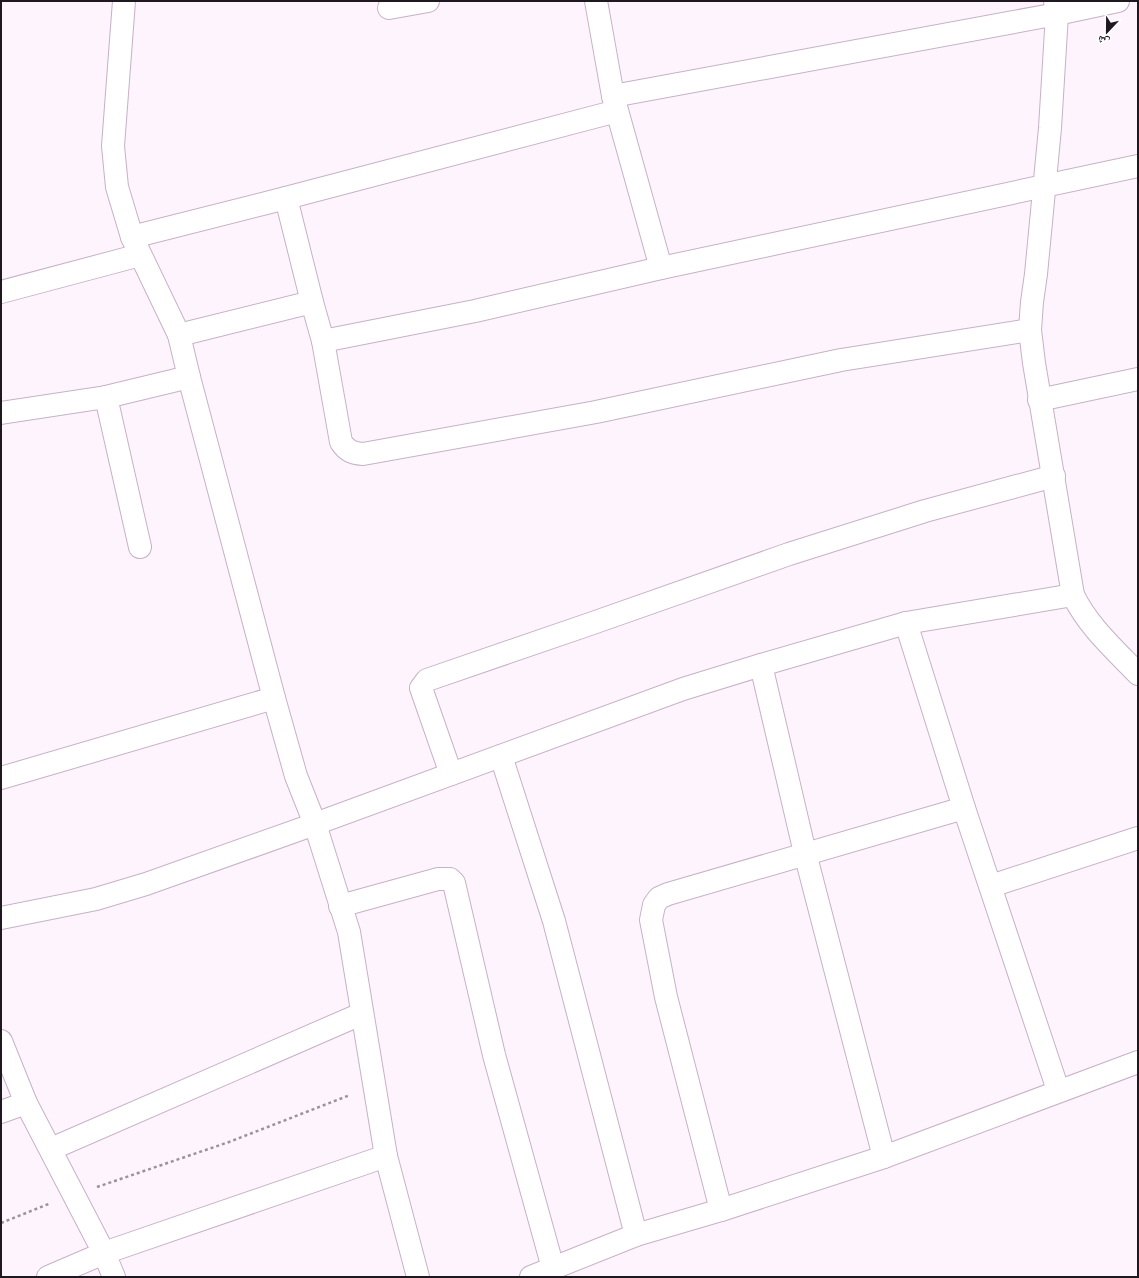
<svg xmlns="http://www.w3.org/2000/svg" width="1139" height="1278" font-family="Ubuntu,'Noto Naskh Arabic',sans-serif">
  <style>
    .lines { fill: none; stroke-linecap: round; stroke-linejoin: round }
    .minor-casing { stroke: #c7b1c7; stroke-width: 24 }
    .path { stroke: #9b939b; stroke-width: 2.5; stroke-dasharray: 3 3; stroke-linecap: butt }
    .minor { stroke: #fff; stroke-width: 22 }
  </style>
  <rect width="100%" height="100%" fill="#fdf4fd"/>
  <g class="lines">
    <defs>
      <g id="minor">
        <path d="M 124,1 L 113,146 L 117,187 L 132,237 L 179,335 L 189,377 L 274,698 L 296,776 L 315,824 L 349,932 L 386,1156 L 418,1277"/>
        <path d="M 596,1 L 613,96 L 661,268"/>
        <path d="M 1055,1 L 1057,14 L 1050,128 L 1036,274 L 1032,302 L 1030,330 L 1034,363 L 1073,595 C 1088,626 1114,649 1138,674"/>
        <path d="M 389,8 L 428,1"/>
        <path d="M 613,96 L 1057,14 L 1118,1"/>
        <path d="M 286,198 L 312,302 L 323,341 L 475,311 L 661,268 L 1138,166"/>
        <path d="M 132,237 L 286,198 L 617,111"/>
        <path d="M 1,292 L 140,255"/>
        <path d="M 179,335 L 312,302"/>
        <path d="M 323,341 L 341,442 C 347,451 352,453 363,454 L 596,412 L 841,360 L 1030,330"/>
        <path d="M 106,397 L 189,377"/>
        <path d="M 1039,400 L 1138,379"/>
        <path d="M 1,413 L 106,397 L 140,547"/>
        <path d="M 906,623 L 964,808 L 1058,1090"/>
        <path d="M 761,665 L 805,853 L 884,1157"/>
        <path d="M 501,756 L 554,921 L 636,1235"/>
        <path d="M 451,774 L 421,688 L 427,680 L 590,624 L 789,554 L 925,511 L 1054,476"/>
        <path d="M 1,778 L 274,698"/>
        <path d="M 991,886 L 1138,838"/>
        <path d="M 340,906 L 438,879 L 450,879 L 454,883 L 494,1055 L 553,1268"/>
        <path d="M 1,918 L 96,899 L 146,884 L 315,824 L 683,689 L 761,665 L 906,623 L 1073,595"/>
        <path d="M 1,1041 L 26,1103 L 104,1253 L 114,1277"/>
        <path d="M 1,1112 L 26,1103"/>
        <path d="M 51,1149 L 361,1014"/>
        <path d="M 721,1210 L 666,997 L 651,920 L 654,905 L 659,898 L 668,894 L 964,808"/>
        <path d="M 48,1277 L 104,1253 L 386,1156"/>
        <path d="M 531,1277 L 636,1235 L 721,1210 L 884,1157 L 1138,1062"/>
      </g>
    </defs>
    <!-- minor casing -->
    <use href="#minor" class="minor-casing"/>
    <!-- path -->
    <g class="path">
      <path d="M 97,1187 L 229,1142 L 350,1095"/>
      <path d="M 1,1223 L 51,1203"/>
    </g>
    <!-- minor -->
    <use href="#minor" class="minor"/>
  </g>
  <!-- border -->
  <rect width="1139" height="1278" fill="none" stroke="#201820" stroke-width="4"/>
  <!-- north arrow -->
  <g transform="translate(1107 32) rotate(202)" stroke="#ffffff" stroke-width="3" paint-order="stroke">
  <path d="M0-3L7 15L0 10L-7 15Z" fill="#201820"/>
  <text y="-6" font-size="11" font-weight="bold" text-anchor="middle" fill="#201820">ش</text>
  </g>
</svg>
